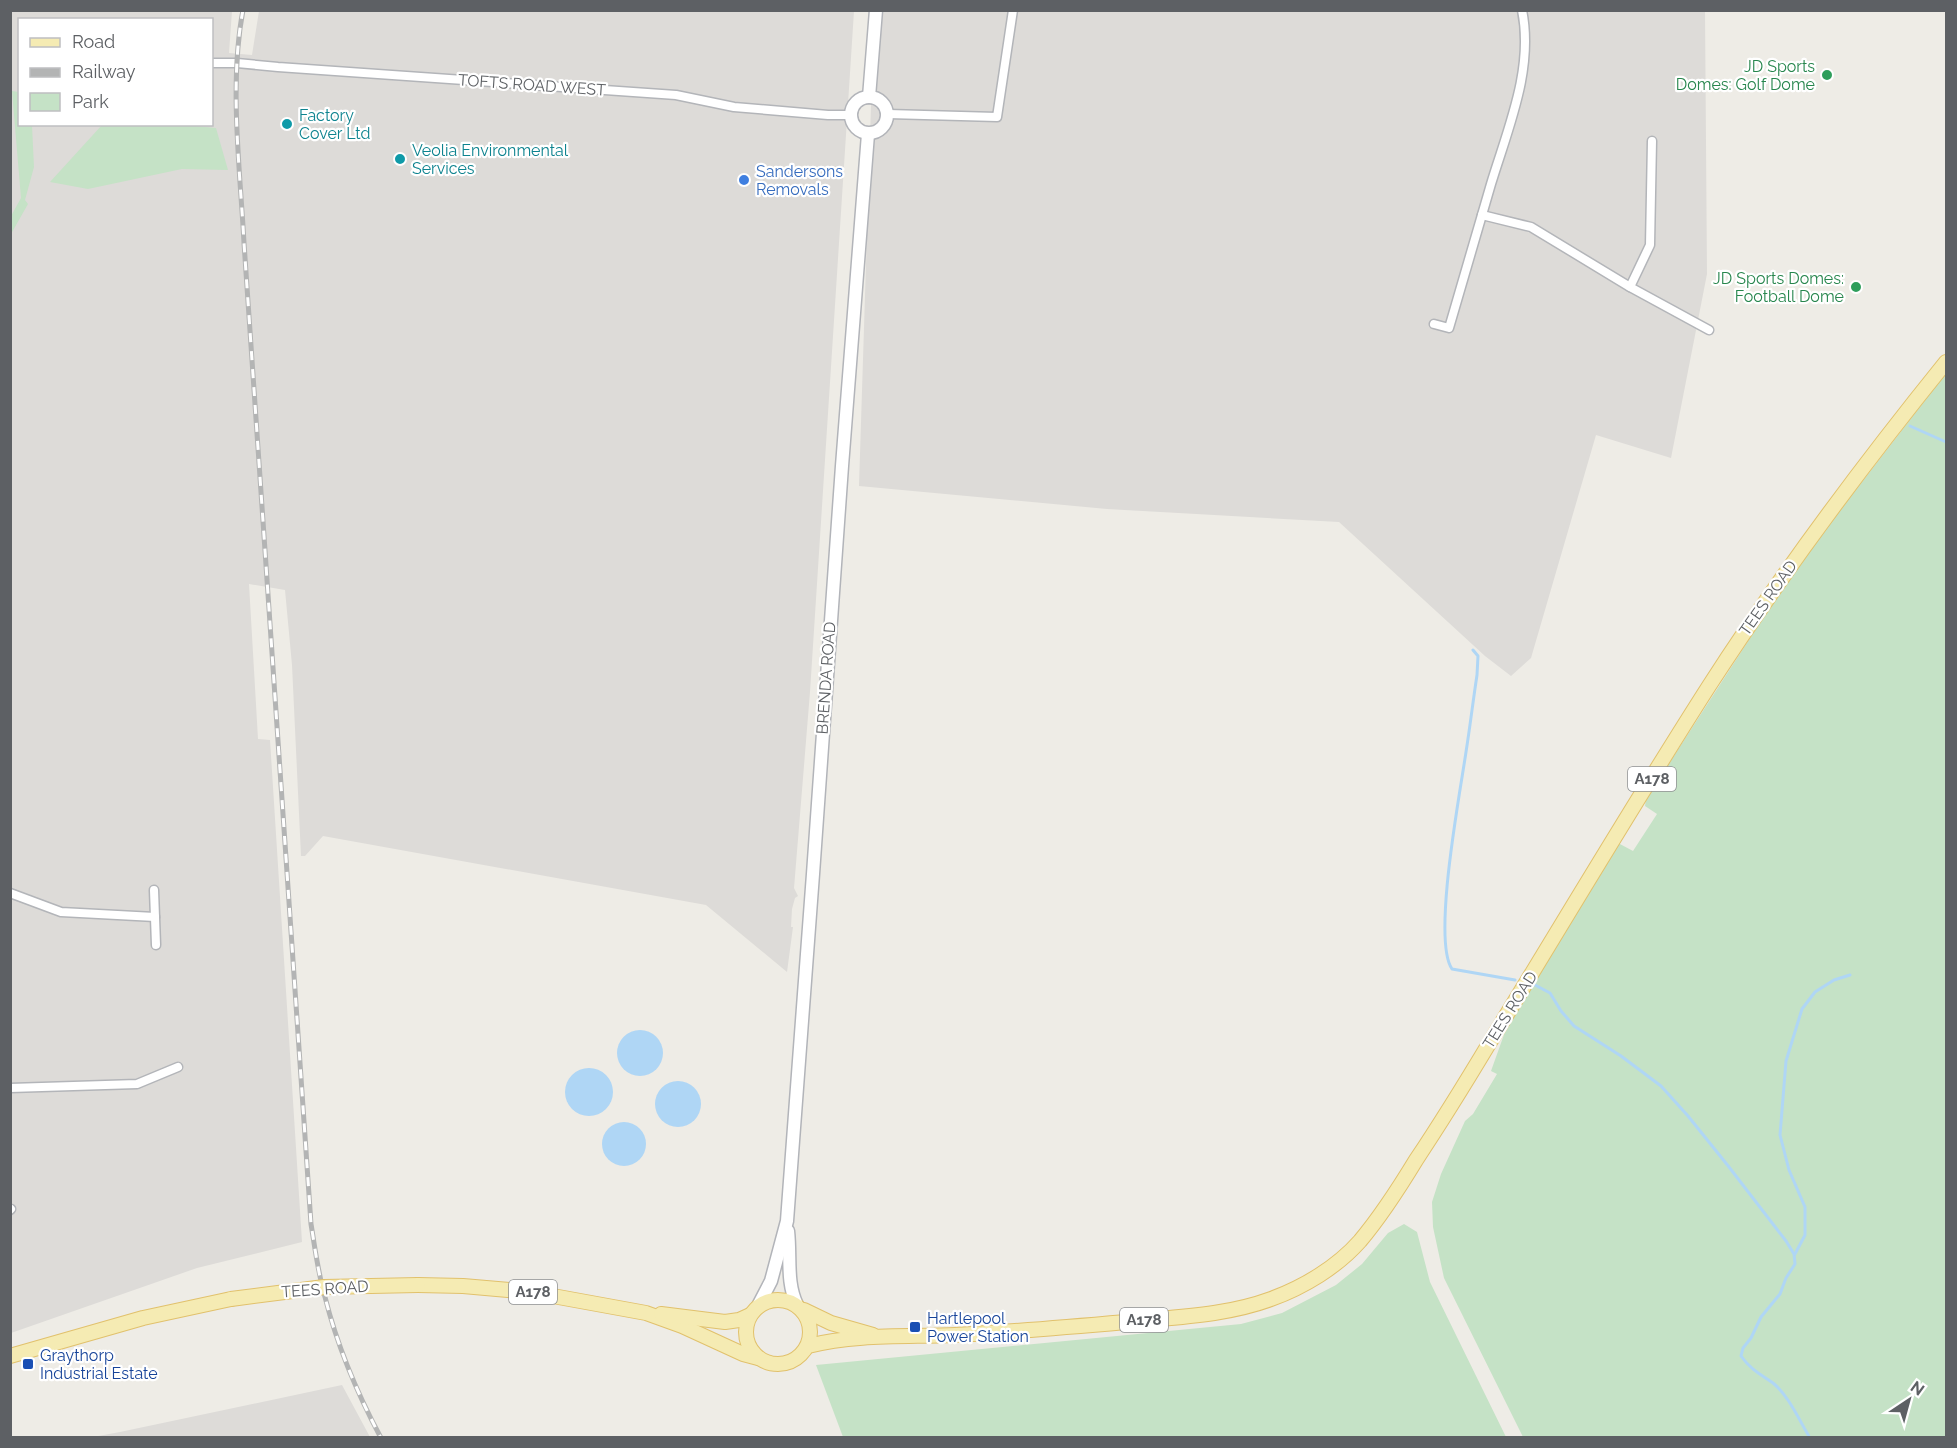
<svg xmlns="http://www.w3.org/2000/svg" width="1957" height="1448" font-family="Raleway,sans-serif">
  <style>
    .industrial { fill: #dddbd8; fill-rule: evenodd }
    .green { fill: #c5e2c6 }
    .water { fill: #afd6f5 }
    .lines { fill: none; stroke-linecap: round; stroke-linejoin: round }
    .stream { stroke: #afd6f5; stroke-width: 3 }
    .street-casing { stroke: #b3b5b9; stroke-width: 11 }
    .secondary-casing { stroke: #b2b4b9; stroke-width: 15 }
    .primary-casing { stroke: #e1c16c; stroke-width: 16 }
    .street { stroke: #fff; stroke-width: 8 }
    .secondary { stroke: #fff; stroke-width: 12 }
    .primary { stroke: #f5ebb3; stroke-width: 14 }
    .rail-casing { stroke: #b3b4b4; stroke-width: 5 }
    .rail { stroke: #fff; stroke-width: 3; stroke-dasharray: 9; stroke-linecap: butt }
    .primary-bridge-casing { stroke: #e1c16c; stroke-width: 16; stroke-linecap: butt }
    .primary-bridge { stroke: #f5ebb3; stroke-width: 14 }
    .leisure-dot { fill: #2e9e5b; stroke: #fff; stroke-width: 2 }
    .culture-dot { fill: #0f9aa8; stroke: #fff; stroke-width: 2 }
    .shop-dot { fill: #3f7fe0; stroke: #fff; stroke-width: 2 }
    .transit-dot { fill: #1a4fb4; stroke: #fff; stroke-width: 2 }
    .labels { text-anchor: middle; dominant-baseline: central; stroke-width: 4.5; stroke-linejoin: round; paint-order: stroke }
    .shield { fill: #fff; stroke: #8e9092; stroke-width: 1.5 }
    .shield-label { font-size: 15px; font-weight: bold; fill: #5d6064 }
    .leisure-label { font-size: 16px; fill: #27864d; stroke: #fff; text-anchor: end }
    .street-label { font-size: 16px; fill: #5d6064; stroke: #fff }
    .culture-label { font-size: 16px; fill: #0d838f; stroke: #fff; text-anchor: start }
    .shop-label { font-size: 16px; fill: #366cbe; stroke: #fff; text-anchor: start }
    .transit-label { font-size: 16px; fill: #164399; stroke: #fff; text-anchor: start }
  </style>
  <rect width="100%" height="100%" fill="#eeece6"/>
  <!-- industrial -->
  <g class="industrial">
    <path d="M 10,11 L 232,11 L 229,53 L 252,55 L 259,11 L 854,11 L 810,692 L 795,876 L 794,888 L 798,896 L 795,898 L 792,909 L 791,927 L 793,927 L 787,972 L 706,905 L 323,836 L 305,856 L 301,856 L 292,665 L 285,590 L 249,584 L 258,739 L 270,740 L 302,1242 L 197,1268 L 11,1333 ZM 20,20 L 212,20 L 212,124 L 20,124 Z"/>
    <path d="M 874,11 L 1705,11 L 1707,274 L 1671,458 L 1596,435 L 1531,658 L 1511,676 L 1485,656 L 1339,522 L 1107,509 L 859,486 Z"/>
    <path d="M 342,1385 L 370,1437 L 93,1437 L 120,1432 Z"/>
  </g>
  <!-- green -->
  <g class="green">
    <path d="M 12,91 L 19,92 L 20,124 L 32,125 L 34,167 L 25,200 L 28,204 L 11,234 L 11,216 L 21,198 Z"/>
    <path d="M 184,125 L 216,128 L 228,170 L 182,169 L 88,189 L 50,182 L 102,125 Z"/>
    <path d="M 1946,373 L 1946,1437 L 1523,1437 L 1444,1278 L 1433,1227 L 1432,1202 L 1441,1174 L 1465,1121 L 1473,1114 L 1497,1074 L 1491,1071 L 1506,1029 L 1618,843 L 1633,851 L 1657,814 L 1645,806 L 1646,799 L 1794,570 Z"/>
    <path d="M 1404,1224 L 1417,1232 L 1430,1282 L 1506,1437 L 843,1437 L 816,1365 L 1241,1324 L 1282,1313 L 1336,1285 L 1362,1264 L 1388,1233 Z"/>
  </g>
  <!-- water -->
  <g class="water">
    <circle cx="640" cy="1053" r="23"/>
    <circle cx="589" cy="1092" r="24"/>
    <circle cx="678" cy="1104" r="23"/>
    <circle cx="624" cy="1144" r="22"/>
  </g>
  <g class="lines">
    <!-- stream -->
    <g class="stream">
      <path d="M 1910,426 L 1946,442"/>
      <path d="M 1473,650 L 1478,656 L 1477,675 C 1473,701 1470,727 1466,752 C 1460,793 1432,940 1452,969 L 1515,980"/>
      <path d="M 1535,985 L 1550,993 L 1561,1011 L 1574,1026 L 1621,1056 L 1661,1086 L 1688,1116 L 1729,1167 L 1786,1241 L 1794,1254 L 1795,1264 L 1786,1278 L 1780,1294 L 1761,1317 L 1751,1338 L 1743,1348 L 1741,1356 C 1751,1370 1760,1374 1773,1383 C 1789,1396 1799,1420 1810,1438"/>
      <path d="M 1795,1254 L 1805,1235 L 1805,1207 L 1789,1170 L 1780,1135 L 1786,1061 L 1802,1009 L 1815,992 L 1834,980 L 1850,975"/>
    </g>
    <defs>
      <g id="street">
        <path d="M 212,63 L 237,63 L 278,67 L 676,95 L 734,107 L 828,115 L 851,115"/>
        <path d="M 888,114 L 997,117 L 1013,10"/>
        <path d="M 1482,215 L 1531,227 L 1630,287 L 1709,330"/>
        <path d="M 1630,287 L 1650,245 L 1652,141"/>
        <path d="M 1434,324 L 1449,328 C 1463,280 1477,232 1491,184 C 1508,128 1534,69 1522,10"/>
        <path d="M 154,890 L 156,945"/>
        <path d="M 10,893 L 61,912 L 155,917"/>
        <path d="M 10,1088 L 137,1084 L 178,1067"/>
        <path d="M 10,1210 L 11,1209"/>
      </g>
      <g id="secondary">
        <circle cx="869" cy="115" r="18"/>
        <path d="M 869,97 L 876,10"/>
        <path d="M 788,1231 C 791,1257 786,1282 797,1305"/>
        <path d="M 757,1308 L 771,1281 L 787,1221 L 813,874 L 842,466 L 868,134"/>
      </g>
      <g id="primary">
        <path d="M 418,1285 L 463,1286 L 531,1292 L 646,1313 L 682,1326 L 743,1354 L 758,1358"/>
        <circle cx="778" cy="1332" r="32"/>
        <path d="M 804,1310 L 831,1323 L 873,1335"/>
        <path d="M 661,1314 L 725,1322 L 739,1320 L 750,1315"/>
        <path d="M 808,1346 C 856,1334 905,1337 955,1335 C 1012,1332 1069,1327 1126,1322 C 1175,1317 1225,1316 1271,1299 C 1304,1287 1337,1267 1360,1241 C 1381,1216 1399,1188 1416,1160 C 1442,1121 1466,1082 1490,1042 C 1563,923 1634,803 1709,686 C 1782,573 1862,466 1946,362"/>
        <path d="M 10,1356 L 143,1318 L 231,1299"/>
      </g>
    </defs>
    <!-- street casing -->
    <use href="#street" class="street-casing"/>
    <!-- secondary casing -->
    <use href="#secondary" class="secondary-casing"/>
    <!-- primary casing -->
    <use href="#primary" class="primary-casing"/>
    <!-- street -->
    <use href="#street" class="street"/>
    <!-- secondary -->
    <use href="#secondary" class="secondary"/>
    <!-- primary -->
    <use href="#primary" class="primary"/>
    <defs>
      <path id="rail" d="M 243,10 C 229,83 240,168 244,243 L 311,1224 C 315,1248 318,1273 325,1297 C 337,1345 357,1393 381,1438"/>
    </defs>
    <!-- rail casing -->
    <use href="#rail" class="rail-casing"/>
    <!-- rail -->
    <use href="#rail" class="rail"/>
    <defs>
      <path id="primary-bridge" d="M 231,1299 L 324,1287 L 418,1285"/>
    </defs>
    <!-- primary-bridge casing -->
    <use href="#primary-bridge" class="primary-bridge-casing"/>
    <!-- primary-bridge -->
    <use href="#primary-bridge" class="primary-bridge"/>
  </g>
  <!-- markers -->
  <g class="leisure-dot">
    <circle cx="1827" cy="75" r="6"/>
    <circle cx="1856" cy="287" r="6"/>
  </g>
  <g class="culture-dot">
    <circle cx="287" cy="124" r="6"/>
    <circle cx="400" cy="159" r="6"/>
  </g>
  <circle class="shop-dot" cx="744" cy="180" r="6"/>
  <g class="transit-dot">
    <rect x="909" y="1321" width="12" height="12" rx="3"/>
    <rect x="22" y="1358" width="12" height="12" rx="3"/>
  </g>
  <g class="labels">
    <!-- shield labels -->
    <g class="shield">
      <rect x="1628" y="767" width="48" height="24" rx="4.5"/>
      <rect x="509" y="1280" width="48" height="24" rx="4.5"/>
      <rect x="1120" y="1308" width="48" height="24" rx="4.5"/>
    </g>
    <g class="shield-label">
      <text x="1652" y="779">A178</text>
      <text x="533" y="1292">A178</text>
      <text x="1144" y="1320">A178</text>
    </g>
    <!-- leisure labels -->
    <g class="leisure-label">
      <text x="1815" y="66">JD Sports<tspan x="1815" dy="18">Domes: Golf Dome</tspan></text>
      <text x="1844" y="278">JD Sports Domes:<tspan x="1844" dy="18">Football Dome</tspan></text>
    </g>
    <!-- street labels -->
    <g class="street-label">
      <text transform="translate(532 85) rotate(4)">TOFTS ROAD WEST</text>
      <text transform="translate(1768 598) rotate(-55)">TEES ROAD</text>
      <text transform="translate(826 678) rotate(-86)">BRENDA ROAD</text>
      <text transform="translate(1510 1010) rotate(-58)">TEES ROAD</text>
      <text transform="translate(325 1289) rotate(-4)">TEES ROAD</text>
    </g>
    <!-- culture labels -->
    <g class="culture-label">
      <text x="299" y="115">Factory<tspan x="299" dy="18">Cover Ltd</tspan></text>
      <text x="412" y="150">Veolia Environmental<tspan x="412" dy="18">Services</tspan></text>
    </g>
    <!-- shop labels -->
    <g class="shop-label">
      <text x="756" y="171">Sandersons<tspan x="756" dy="18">Removals</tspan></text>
    </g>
    <!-- transit labels -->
    <g class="transit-label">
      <text x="927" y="1318">Hartlepool<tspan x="927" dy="18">Power Station</tspan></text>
      <text x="40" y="1355">Graythorp<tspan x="40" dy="18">Industrial Estate</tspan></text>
    </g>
  </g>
  <!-- border -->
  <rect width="1957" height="1448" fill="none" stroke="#5d6064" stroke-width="24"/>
  <!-- legend -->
  <rect x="18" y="18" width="195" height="108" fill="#ffffff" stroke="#bebfc1" stroke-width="1.5"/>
  <rect x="30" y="38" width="30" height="9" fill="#f5ebb3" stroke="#bebfc1" stroke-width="1.5"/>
  <text x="72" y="48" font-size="18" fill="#5d6064">Road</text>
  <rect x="30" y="68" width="30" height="9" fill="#b3b4b4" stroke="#bebfc1" stroke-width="1.5"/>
  <text x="72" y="78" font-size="18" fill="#5d6064">Railway</text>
  <rect x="30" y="93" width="30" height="18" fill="#c5e2c6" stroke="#bebfc1" stroke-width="1.5"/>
  <text x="72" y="108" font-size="18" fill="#5d6064">Park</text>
  <!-- north arrow -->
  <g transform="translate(1909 1400) rotate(36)" stroke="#ffffff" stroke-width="4.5" paint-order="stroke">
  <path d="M0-4.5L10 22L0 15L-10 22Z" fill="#5d6064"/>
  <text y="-9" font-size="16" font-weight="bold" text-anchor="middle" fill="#5d6064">N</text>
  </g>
</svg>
